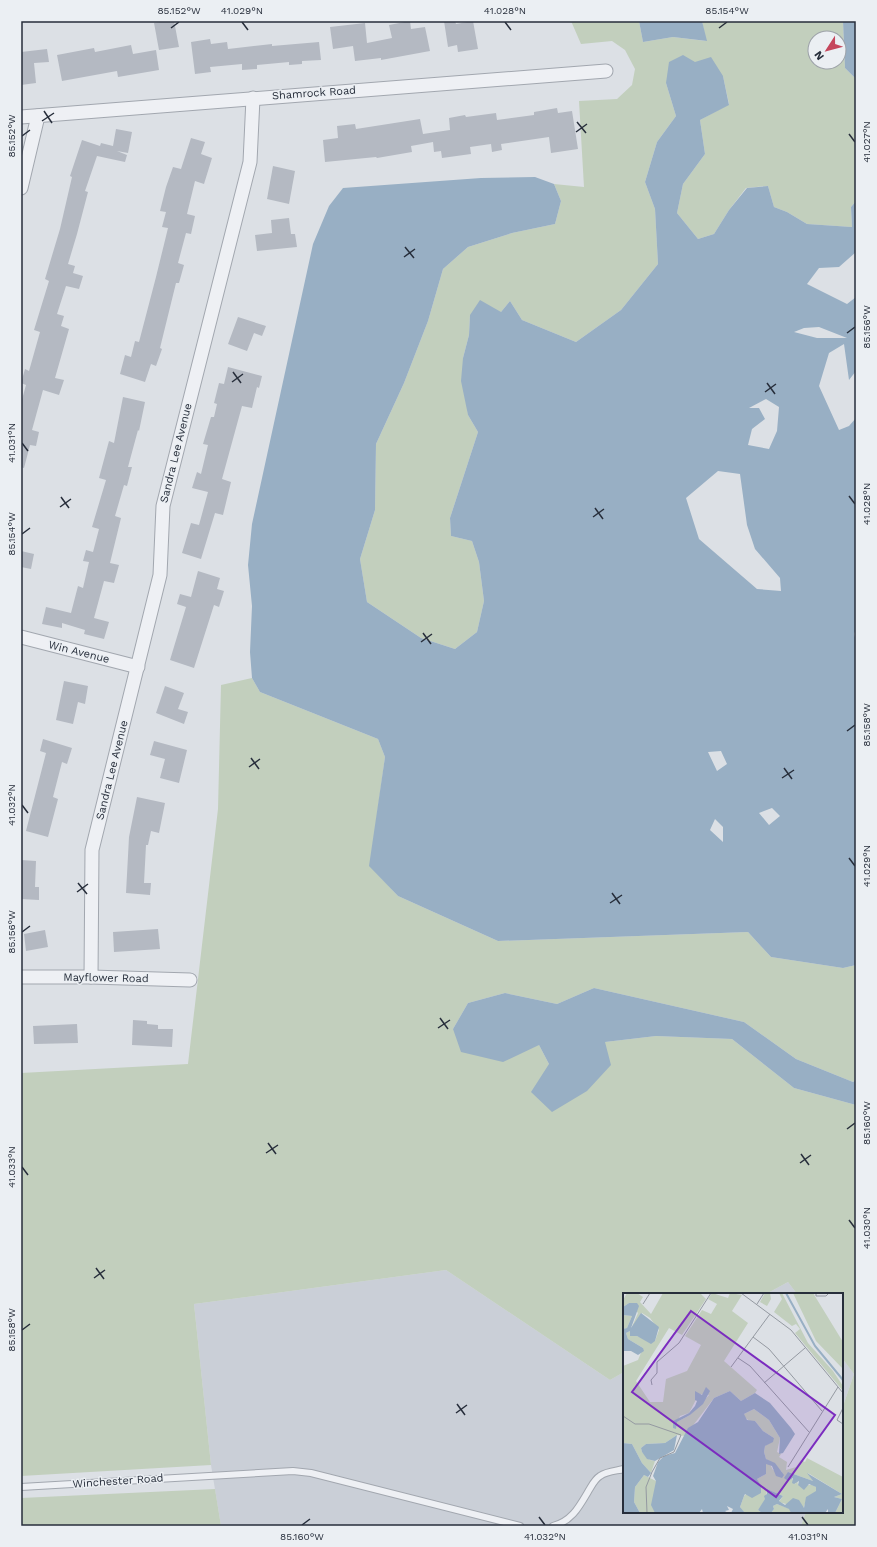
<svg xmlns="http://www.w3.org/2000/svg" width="877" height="1547" font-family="'Work Sans',sans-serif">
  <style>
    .built { fill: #cacfd7 }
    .green { fill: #c2cfbd; fill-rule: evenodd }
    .water { fill: #98afc4; fill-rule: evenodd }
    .building { fill: #b4b9c2 }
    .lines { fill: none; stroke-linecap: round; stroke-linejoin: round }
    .lane-casing { stroke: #a2a7af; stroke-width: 8 }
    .street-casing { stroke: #a2a7af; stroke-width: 15 }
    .lane { stroke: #eef0f4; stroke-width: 6 }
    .street { stroke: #eef0f4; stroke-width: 13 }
    .ticks { fill: none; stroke: #272e3b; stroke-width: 1.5 }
    .labels { text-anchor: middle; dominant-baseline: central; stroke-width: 3; stroke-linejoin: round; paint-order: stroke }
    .street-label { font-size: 11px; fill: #272e3b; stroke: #ebeff3 }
    .inset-river { fill: none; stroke: #98afc4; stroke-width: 2 }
    .inset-road { fill: none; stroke: #9499a1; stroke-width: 1 }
    .view { fill: #7b2cbf; fill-opacity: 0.15; stroke: #7b2cbf; stroke-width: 2 }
    .inset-edge { fill: none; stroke: #272e3b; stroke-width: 2 }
    .neatline { fill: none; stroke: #272e3b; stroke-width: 1.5 }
    .ticks-label { font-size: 10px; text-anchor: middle; fill: #272e3b }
  </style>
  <rect width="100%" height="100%" fill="#dce0e5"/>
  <!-- built -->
  <g class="built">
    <path d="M 446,1270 L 610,1380 L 624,1372 L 624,1512 L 806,1512 L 801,1526 L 221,1526 L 211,1465 L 194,1304 Z"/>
    <path d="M 788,1282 L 797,1294 L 766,1294 Z"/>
    <path d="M 842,1358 L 854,1374 L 842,1409 Z"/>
  </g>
  <!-- green -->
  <g class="green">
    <path d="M 571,21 L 639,21 L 643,42 L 673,37 L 706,41 L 702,21 L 843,21 L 845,68 L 856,79 L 856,201 L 851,207 L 852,227 L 807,224 L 787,212 L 774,207 L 768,186 L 746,188 L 729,210 L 714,234 L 698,239 L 677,213 L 683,184 L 705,154 L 700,120 L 729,104 L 723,76 L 666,83 L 676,116 L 657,142 L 645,182 L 655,209 L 658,264 L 621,310 L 576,342 L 522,320 L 510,301 L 501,312 L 470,315 L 469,335 L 463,358 L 468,415 L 478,432 L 450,518 L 451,536 L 472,541 L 479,562 L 484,601 L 477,632 L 455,649 L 421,638 L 367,602 L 360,559 L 375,510 L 376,444 L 404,383 L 428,321 L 443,269 L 468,247 L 512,233 L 555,224 L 561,201 L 554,184 L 584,187 L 579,101 L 617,99 L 632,85 L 635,69 L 625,50 L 612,41 L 581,44 ZM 815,38 L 839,38 L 839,62 L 815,62 Z"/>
    <path d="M 252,678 L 260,692 L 378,739 L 385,757 L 370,866 L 398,896 L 498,941 L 748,932 L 771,957 L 843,968 L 856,965 L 856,1080 L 853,1082 L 796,1059 L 744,1022 L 594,988 L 557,1004 L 505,993 L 468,1003 L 453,1029 L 539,1045 L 549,1064 L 605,1042 L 656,1036 L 732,1039 L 794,1088 L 856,1105 L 856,1526 L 801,1526 L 806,1512 L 842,1512 L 842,1409 L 854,1374 L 842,1358 L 842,1294 L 797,1294 L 788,1282 L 766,1294 L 624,1294 L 624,1372 L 610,1380 L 446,1270 L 194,1304 L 211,1465 L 21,1476 L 21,1073 L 188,1064 L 218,809 L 221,685 Z"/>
    <path d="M 215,1489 L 221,1526 L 21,1526 L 21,1498 Z"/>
  </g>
  <!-- water -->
  <g class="water">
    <path d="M 639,21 L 702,21 L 707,41 L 673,37 L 643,42 Z"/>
    <path d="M 843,21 L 856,21 L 856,79 L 845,68 Z"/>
    <path d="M 683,55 L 695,62 L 711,57 L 723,76 L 729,105 L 700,120 L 705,154 L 683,184 L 677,213 L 698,239 L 714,234 L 729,210 L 747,188 L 768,186 L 774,207 L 787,212 L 807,224 L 852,227 L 851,207 L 856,201 L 856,252 L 839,267 L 819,268 L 807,284 L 847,304 L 856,297 L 856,371 L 849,380 L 844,344 L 829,353 L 819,386 L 839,430 L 849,426 L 856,418 L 856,629 L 854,634 L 856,641 L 856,965 L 843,968 L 771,957 L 748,932 L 498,941 L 398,896 L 369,866 L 385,757 L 378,739 L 260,692 L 252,678 L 250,652 L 252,606 L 248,565 L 252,524 L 313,244 L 329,206 L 343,188 L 481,178 L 535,177 L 554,184 L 561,201 L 555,224 L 512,233 L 468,247 L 443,269 L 428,321 L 404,383 L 376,444 L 375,510 L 360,559 L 367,602 L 421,638 L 455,649 L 477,632 L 484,601 L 479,562 L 472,541 L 451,536 L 450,518 L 478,432 L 468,415 L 461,381 L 463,358 L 469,335 L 470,315 L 480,300 L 501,312 L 510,301 L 522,320 L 576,342 L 621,310 L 658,264 L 655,209 L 645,182 L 657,142 L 676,116 L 666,83 L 669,62 ZM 804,328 L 819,327 L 847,338 L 817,338 L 794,332 ZM 766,399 L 779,407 L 777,431 L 769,449 L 748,445 L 752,429 L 765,419 L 759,408 L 749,408 ZM 718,471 L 740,474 L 747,525 L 755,549 L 780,578 L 781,591 L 757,589 L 699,539 L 686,498 ZM 721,751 L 727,764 L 717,771 L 708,752 ZM 772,808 L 780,816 L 769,825 L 759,813 ZM 715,819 L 723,827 L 723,842 L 710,830 Z"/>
    <path d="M 594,988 L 744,1022 L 796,1059 L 853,1082 L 856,1080 L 856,1105 L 794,1088 L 732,1039 L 656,1036 L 605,1042 L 611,1065 L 587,1091 L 552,1112 L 531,1092 L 549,1064 L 539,1045 L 503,1062 L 461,1052 L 453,1029 L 468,1003 L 505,993 L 557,1004 Z"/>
  </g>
  <!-- building -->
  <g class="building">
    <path d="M 167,21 L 174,21 L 179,47 L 159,50 L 154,23 Z"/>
    <path d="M 410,21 L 411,29 L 425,27 L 430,51 L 381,60 L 381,58 L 355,61 L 353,46 L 333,49 L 330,27 L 365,23 L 367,43 L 392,38 L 389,25 Z"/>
    <path d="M 444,21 L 455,21 L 456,24 L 473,21 L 478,49 L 458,52 L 457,45 L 448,47 Z"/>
    <path d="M 210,39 L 211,44 L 227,42 L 228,49 L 272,44 L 272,46 L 319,42 L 321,60 L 302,61 L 302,64 L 289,65 L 289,62 L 257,65 L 257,69 L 242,70 L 242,64 L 210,67 L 211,72 L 195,74 L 191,42 Z"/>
    <path d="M 131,45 L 133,54 L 156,50 L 159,70 L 118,77 L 117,71 L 62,81 L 57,55 L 94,48 L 95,52 Z"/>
    <path d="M 47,49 L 49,62 L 34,63 L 36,83 L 21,85 L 21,52 Z"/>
    <path d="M 557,108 L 558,113 L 572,111 L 578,149 L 551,153 L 549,137 L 501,144 L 502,150 L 492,152 L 491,144 L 470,147 L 471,154 L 442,158 L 441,151 L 434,152 L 433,142 L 411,146 L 412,152 L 377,158 L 376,157 L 325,162 L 323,140 L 338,138 L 337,126 L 355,124 L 356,129 L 420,119 L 423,134 L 450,130 L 449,118 L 465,115 L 466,117 L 496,113 L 497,120 L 534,115 L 534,112 Z"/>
    <path d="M 116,129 L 132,132 L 128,153 L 117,151 L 127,155 L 125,162 L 97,156 L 85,191 L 88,192 L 77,234 L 68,264 L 75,266 L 73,273 L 83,276 L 79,289 L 66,286 L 57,314 L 64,316 L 61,326 L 69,329 L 55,378 L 64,380 L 59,395 L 43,390 L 32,430 L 39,432 L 36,446 L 30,445 L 24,468 L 21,467 L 21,403 L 26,385 L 21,383 L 25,369 L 29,371 L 40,332 L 34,330 L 49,281 L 45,279 L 60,229 L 72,177 L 70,176 L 82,140 L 100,146 L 101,143 L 113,146 Z"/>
    <path d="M 191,138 L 205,142 L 201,154 L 212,158 L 204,184 L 195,181 L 187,214 L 195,216 L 191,234 L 186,233 L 178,263 L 184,265 L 179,283 L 176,283 L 160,348 L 162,349 L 156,366 L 151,364 L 145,382 L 120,374 L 125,355 L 131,357 L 135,341 L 139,342 L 156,277 L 168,228 L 162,227 L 166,212 L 160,211 L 166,187 L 173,167 L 181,169 Z"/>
    <path d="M 273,166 L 295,171 L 289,204 L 267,199 Z"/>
    <path d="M 289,218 L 291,234 L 295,234 L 297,247 L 257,251 L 255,235 L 272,233 L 271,220 Z"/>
    <path d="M 238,317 L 266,326 L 262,336 L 254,333 L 247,351 L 228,344 Z"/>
    <path d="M 228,367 L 262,376 L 259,388 L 257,387 L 252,408 L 242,406 L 222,479 L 231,482 L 223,515 L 215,513 L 201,559 L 182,553 L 191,523 L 199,525 L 208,492 L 192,488 L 197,472 L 201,474 L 208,445 L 203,444 L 211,417 L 214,417 L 217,404 L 214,403 L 219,383 L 224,384 Z"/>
    <path d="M 123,397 L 145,402 L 139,431 L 138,430 L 128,467 L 132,467 L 127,486 L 124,485 L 115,516 L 121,518 L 110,563 L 119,565 L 114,583 L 104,581 L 94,618 L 109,622 L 104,639 L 84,634 L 85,630 L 62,623 L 62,628 L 42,624 L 46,607 L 71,613 L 78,586 L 83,588 L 89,562 L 83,561 L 86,550 L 93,552 L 99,529 L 92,527 L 106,480 L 99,478 L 109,441 L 114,443 Z"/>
    <path d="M 21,551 L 34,554 L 31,569 L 21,567 Z"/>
    <path d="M 198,571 L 220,578 L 217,589 L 224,591 L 219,607 L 214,605 L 194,668 L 170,660 L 186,607 L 177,604 L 180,594 L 191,597 Z"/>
    <path d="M 64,681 L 88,686 L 85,704 L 78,702 L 73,724 L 56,720 Z"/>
    <path d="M 165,686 L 184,693 L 178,709 L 188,712 L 184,724 L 156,713 Z"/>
    <path d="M 43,739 L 72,748 L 67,764 L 62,762 L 53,797 L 58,799 L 48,837 L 26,831 L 46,753 L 40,751 Z"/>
    <path d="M 154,741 L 187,750 L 179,783 L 160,778 L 165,759 L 150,755 Z"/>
    <path d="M 137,797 L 165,803 L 159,833 L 151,831 L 148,845 L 146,845 L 144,883 L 151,883 L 150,895 L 126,893 L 129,837 Z"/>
    <path d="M 21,860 L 36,861 L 35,887 L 39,887 L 39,900 L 21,899 Z"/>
    <path d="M 158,929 L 160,949 L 114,952 L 113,932 Z"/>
    <path d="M 45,930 L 48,947 L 26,951 L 24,934 Z"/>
    <path d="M 133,1020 L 147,1021 L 147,1024 L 158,1025 L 158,1029 L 173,1029 L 172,1047 L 132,1045 Z"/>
    <path d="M 77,1024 L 78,1043 L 34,1044 L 33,1026 Z"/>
  </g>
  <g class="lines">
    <defs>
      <g id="lane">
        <path d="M 21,1487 L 293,1471 L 311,1473 L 520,1526"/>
        <path d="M 553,1526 C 572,1521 579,1507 589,1490 C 592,1485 595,1479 600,1476 C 607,1471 616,1471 624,1469"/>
      </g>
      <g id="street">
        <path d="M 21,117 L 606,71"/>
        <path d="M 21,188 L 38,116"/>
        <path d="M 21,637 L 138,667"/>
        <path d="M 21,977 L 91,977 L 190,980"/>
        <path d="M 91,977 L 92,850 L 160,575 L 163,506 L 250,162 L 253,98"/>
      </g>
    </defs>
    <!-- lane casing -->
    <use href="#lane" class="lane-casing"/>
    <!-- street casing -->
    <use href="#street" class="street-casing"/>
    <!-- lane -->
    <use href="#lane" class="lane"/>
    <!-- street -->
    <use href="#street" class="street"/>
  </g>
  <!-- ticks -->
  <path class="ticks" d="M 242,22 L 248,30M 505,22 L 511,30M 171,28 L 179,22M 719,28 L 727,22M 44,111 L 52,123M 42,121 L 54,113M 577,122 L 586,133M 576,132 L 587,124M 849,134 L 855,142M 22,136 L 30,130M 405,247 L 414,258M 404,257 L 415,249M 847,333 L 855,327M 233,372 L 241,383M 232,382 L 243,374M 767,383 L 775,394M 765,392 L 776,384M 22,443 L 28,451M 849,496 L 855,504M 61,497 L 69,508M 60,507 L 71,499M 595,508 L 603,519M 593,517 L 604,509M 22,534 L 30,528M 423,633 L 431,644M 421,642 L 432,634M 847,731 L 855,725M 251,758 L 259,769M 249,767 L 260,759M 784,768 L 792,779M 782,778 L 794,770M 22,805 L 28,813M 849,858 L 855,866M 78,883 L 87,894M 77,892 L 88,884M 612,893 L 620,904M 610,903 L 622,895M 22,932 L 30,926M 440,1018 L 448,1029M 438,1028 L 450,1020M 847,1129 L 855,1123M 268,1143 L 276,1154M 266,1153 L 278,1145M 801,1154 L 809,1165M 800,1163 L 811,1155M 22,1167 L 28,1175M 849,1220 L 855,1228M 96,1268 L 104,1279M 94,1278 L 105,1270M 22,1330 L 30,1324M 457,1404 L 465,1415M 456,1413 L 467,1405M 539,1517 L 545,1525M 802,1517 L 808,1525M 302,1525 L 310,1519"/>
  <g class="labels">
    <!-- street labels -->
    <g class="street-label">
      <text transform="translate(314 93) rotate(-4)">Shamrock Road</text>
      <text transform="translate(176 453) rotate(-76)">Sandra Lee Avenue</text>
      <text transform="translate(79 652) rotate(14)">Win Avenue</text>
      <text transform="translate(112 770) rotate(-76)">Sandra Lee Avenue</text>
      <text transform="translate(106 978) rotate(1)">Mayflower Road</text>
      <text transform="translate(118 1481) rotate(-4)">Winchester Road</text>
    </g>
  </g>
  <!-- overview -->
  <g transform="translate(623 1293)">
    <rect width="220" height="220" fill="#dce0e5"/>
    <path d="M 4,0 L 14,0 L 20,4 L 17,9 L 28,21 L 40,0 L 77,0 L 83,6 L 59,42 L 46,35 L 13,88 L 27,109 L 40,109 L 43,86 L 64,78 L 78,52 L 62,43 L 79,17 L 88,21 L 94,11 L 85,6 L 89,0 L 105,5 L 107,0 L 119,2 L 109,18 L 125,30 L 101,68 L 134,97 L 132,100 L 118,108 L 107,98 L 91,105 L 62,143 L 54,142 L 42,150 L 23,151 L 18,155 L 19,159 L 27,167 L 32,168 L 28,180 L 19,170 L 9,151 L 0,150 L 0,73 L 15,67 L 20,55 L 5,46 L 3,40 L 7,38 L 10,42 L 32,48 L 36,37 L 27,25 L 19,20 L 8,36 L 15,20 L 6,10 L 0,14 L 0,7 ZM 76,101 L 86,102 L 67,122 L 54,129 L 57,123 L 66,120 ZM 142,0 L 147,0 L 148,6 L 144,13 L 137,9 ZM 156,0 L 159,0 L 185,50 L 210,78 L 220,93 L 220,98 L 172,40 L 177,36 L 173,31 L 169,33 L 151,19 L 159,6 ZM 170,0 L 190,0 L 220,49 L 220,76 L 193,48 ZM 0,22 L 9,23 L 4,35 L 1,36 ZM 131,116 L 146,127 L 157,145 L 154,159 L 158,161 L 156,164 L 164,169 L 163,177 L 173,174 L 178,167 L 182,169 L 184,165 L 220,184 L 220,220 L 212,220 L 219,206 L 211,204 L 219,201 L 185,180 L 190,188 L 165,179 L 172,191 L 174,187 L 175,192 L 189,192 L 193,194 L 194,198 L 183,208 L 180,216 L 156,209 L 160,203 L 144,196 L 143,206 L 135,217 L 139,220 L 122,220 L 119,217 L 117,214 L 121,203 L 136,191 L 134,186 L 143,181 L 143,171 L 147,171 L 150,177 L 159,179 L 143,166 L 141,159 L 142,153 L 151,145 L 140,138 L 132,128 L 128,129 L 121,124 L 121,121 ZM 21,182 L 33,188 L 32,220 L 17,220 L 11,209 L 12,194 ZM 154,211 L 167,216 L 168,220 L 148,220 L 151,216 L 150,213 Z" fill="#c2cfbd" fill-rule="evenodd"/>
    <path d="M 6,10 L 14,10 L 16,13 L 8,35 L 18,20 L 36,34 L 32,48 L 28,51 L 14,43 L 7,43 L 7,38 L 3,40 L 5,46 L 20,55 L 21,58 L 15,62 L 8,58 L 0,58 L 0,36 L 4,35 L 9,23 L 0,22 L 0,14 ZM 83,94 L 87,98 L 80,111 L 67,122 L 54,129 L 53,136 L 50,135 L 50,128 L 66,120 L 72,113 L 74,108 L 72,107 L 72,98 L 79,102 ZM 107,98 L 118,108 L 132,100 L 147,110 L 168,135 L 172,141 L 160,160 L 156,161 L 157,145 L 146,127 L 131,116 L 121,121 L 124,127 L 132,128 L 140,138 L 151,145 L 150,149 L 142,153 L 141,159 L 143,166 L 152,170 L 161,182 L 159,185 L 153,183 L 149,173 L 143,171 L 143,181 L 134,186 L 138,193 L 138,200 L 129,205 L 122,201 L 121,203 L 117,214 L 122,220 L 108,220 L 110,216 L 104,213 L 106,217 L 102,218 L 105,220 L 80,220 L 79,216 L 76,220 L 32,220 L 28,212 L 33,188 L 30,183 L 35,169 L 41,163 L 52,160 L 65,135 L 75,129 L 91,105 ZM 54,142 L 51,157 L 32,168 L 24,166 L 19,159 L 18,155 L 23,151 L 42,150 ZM 0,150 L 9,151 L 19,170 L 28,180 L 25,184 L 21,182 L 12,194 L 11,209 L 17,220 L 0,220 ZM 165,179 L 190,188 L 184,180 L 219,201 L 211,204 L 219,206 L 212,220 L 205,220 L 205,216 L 202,220 L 168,220 L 166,216 L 154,211 L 150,213 L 151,216 L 148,220 L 139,220 L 135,217 L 142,206 L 141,203 L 144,201 L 144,196 L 160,203 L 156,208 L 162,212 L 170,205 L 176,207 L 181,215 L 183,204 L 193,198 L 193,194 L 186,191 L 181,197 L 175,192 L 176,188 L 171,191 L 169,190 L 170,185 L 165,188 L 161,185 Z" fill="#98afc4"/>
    <path class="inset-river" d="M 163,0 L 192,53 L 220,87"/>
    <path class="inset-road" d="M 118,0 L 168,37 L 220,100M 193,0 L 193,3 L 203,3 L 206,0M 20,11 L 27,0M 134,11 L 141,0M 130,44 L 146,56 L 199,118M 115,65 L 127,73 L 186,139M 108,74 L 147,21M 141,90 L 182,55M 29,92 L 28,87 L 34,80 L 34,69 L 56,50 L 88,0M 220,115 L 214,127 L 220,131M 0,123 L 12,131 L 26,131 L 58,142 L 51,159 L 37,165 L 29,179 L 23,194 L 24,220M 165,174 L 215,94"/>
    <path class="view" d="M 68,18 L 212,122 L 153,204 L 9,99 Z"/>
    <rect width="220" height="220" class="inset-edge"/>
  </g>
  <!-- border -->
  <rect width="877" height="1547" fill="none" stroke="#ebeff3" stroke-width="44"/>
  <!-- north arrow -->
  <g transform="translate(827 50) rotate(234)"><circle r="19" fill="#ebeff3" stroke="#9da2a9"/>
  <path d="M0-3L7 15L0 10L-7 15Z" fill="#c5465c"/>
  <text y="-6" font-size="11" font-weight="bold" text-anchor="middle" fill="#272e3b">N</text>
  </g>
  <rect x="22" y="22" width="833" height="1503" class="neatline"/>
  <g class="ticks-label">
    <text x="179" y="14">85.152°W</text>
    <text x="242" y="14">41.029°N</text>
    <text x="505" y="14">41.028°N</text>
    <text x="727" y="14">85.154°W</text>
    <text transform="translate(11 136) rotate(-90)" y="4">85.152°W</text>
    <text transform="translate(866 142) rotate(-90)" y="4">41.027°N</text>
    <text transform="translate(866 327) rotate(-90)" y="4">85.156°W</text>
    <text transform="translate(11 443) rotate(-90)" y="4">41.031°N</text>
    <text transform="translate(866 504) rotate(-90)" y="4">41.028°N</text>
    <text transform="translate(11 534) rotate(-90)" y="4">85.154°W</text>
    <text transform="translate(866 725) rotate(-90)" y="4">85.158°W</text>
    <text transform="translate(11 805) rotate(-90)" y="4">41.032°N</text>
    <text transform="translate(866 866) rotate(-90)" y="4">41.029°N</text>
    <text transform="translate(11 932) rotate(-90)" y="4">85.156°W</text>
    <text transform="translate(866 1123) rotate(-90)" y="4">85.160°W</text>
    <text transform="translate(11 1167) rotate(-90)" y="4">41.033°N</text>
    <text transform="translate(866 1228) rotate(-90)" y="4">41.030°N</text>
    <text transform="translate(11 1330) rotate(-90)" y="4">85.158°W</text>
    <text x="302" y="1540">85.160°W</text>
    <text x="545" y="1540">41.032°N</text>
    <text x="808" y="1540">41.031°N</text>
  </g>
</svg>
